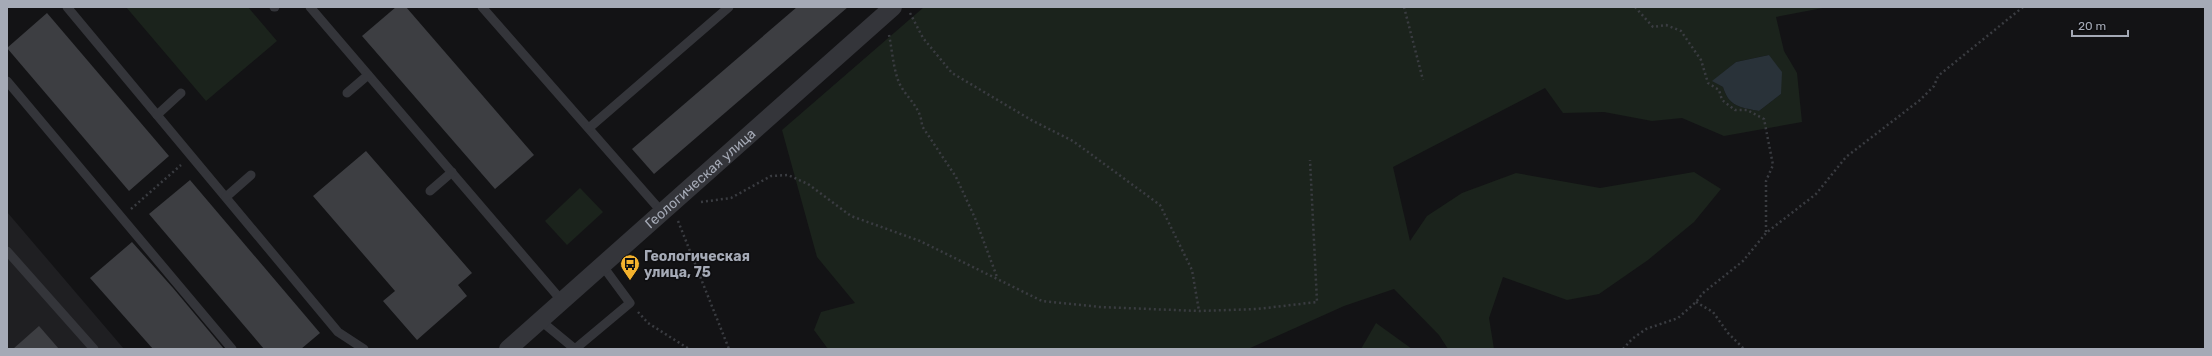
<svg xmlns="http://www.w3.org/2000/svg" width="2212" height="356" font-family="Rubik,sans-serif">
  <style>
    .built { fill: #1f1f22 }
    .green { fill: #1b231c; fill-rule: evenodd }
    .water { fill: #293239 }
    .building { fill: #3d3e42 }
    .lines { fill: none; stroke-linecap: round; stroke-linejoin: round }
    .path { stroke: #3a3c41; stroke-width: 2.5; stroke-dasharray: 2 3; stroke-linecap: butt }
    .service { stroke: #34353a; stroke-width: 9 }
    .minor { stroke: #34353a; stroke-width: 18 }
    .labels { text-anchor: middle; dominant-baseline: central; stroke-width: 3; stroke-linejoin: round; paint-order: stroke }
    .street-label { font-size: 14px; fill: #a5aab6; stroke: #0e0e10 }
    .poi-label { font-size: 14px; font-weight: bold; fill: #a5aab6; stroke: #0e0e10; text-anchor: start }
  </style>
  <rect width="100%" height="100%" fill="#131315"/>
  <!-- built -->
  <path class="built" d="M 7,212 L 124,349 L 7,349 Z"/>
  <!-- green -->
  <g class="green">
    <path d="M 126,7 L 248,7 L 277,41 L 206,101 Z"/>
    <path d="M 924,7 L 1828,7 L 1776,17 L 1784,51 L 1797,73 L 1802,122 L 1724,136 L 1682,118 L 1652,121 L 1604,112 L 1563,113 L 1545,88 L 1393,167 L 1410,241 L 1427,216 L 1462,193 L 1516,173 L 1600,188 L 1694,172 L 1721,189 L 1694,222 L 1648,260 L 1599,294 L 1567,300 L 1503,277 L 1489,318 L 1494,349 L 1448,349 L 1439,335 L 1394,289 L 1344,306 L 1248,349 L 828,349 L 814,330 L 821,312 L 855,303 L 817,257 L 782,130 ZM 1769,55 L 1781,94 L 1759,111 C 1740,107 1729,107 1723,87 L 1713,81 L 1736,62 Z"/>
    <path d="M 580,188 L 603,212 L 567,245 L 545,221 Z"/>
    <path d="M 1376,323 L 1412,349 L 1361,349 Z"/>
  </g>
  <!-- water -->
  <path class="water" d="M 1769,55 L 1782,72 L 1781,94 L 1759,111 C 1740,107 1729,107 1723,87 L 1712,81 L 1736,62 Z"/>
  <!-- building -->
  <g class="building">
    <path d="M 396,7 L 406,7 L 534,155 L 495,189 L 362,36 Z"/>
    <path d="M 797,7 L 848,7 L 654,174 L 632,149 Z"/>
    <path d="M 47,13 L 169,156 L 129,191 L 7,48 Z"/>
    <path d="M 366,151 L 472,273 L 458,285 L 467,296 L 417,340 L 383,301 L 395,291 L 313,196 Z"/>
    <path d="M 190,180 L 320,333 L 301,349 L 264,349 L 149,214 Z"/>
    <path d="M 132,242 L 173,288 L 224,349 L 153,349 L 90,278 Z"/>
    <path d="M 39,326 L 59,349 L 13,349 Z"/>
  </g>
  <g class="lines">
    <!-- path -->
    <g class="path">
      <path d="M 1404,7 L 1423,80"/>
      <path d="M 1635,7 L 1653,27 L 1666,25 L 1681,31 L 1701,60 L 1708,83 L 1719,90 L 1722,100 L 1735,110 L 1747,110 L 1764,119 L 1773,165 L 1766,181 L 1766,233"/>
      <path d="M 910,13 L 923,38 L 952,73 L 1033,121 L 1073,141 L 1160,205 L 1192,270 L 1199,311"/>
      <path d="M 889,35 C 892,49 893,66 898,80 C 904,97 921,105 922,126 L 956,177 L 975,218 L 997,277"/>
      <path d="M 701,202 L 731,198 L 771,176 L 788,175 L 808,184 L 851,216 L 920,241 L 1042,301 L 1100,307 L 1199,311 L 1257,309 L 1317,302 L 1310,160"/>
      <path d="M 131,209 L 181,165"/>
      <path d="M 678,221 L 729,349"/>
      <path d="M 1696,302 L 1713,312 L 1728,333 L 1744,349"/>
      <path d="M 638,312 L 648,323 L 689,349"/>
      <path d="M 1623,349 L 1632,339 L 1646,329 L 1678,318 L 1696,302 L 1703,293 L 1743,261 L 1766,233 L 1816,194 L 1846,157 L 1920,100 L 1934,86 L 1938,76 L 2023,7"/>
    </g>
    <!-- service -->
    <g class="service">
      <path d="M 67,7 L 338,332 L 364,349"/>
      <path d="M 274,7 L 275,7"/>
      <path d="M 310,7 L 562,301"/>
      <path d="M 482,7 L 661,211"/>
      <path d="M 7,81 L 232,349"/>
      <path d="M 347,93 L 368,75"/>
      <path d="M 157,115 L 181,93"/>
      <path d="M 589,128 L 729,7"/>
      <path d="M 430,191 L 452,172"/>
      <path d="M 226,197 L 251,175"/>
      <path d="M 7,251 L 94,349"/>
      <path d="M 541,321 L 575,349 L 630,303 L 602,265"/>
    </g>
    <!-- minor -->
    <path class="minor" id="s1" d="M 508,349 L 893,7"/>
  </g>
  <!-- icons -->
  <defs>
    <symbol id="bus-pin" viewBox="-11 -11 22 30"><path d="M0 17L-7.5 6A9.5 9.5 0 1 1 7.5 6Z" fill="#f4b22d" stroke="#0e0e10"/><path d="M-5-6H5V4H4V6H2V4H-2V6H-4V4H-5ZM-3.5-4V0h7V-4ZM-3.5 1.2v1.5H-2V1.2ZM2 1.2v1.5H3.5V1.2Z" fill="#111"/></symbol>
  </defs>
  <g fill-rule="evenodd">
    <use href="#bus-pin" x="619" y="253" width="22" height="30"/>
  </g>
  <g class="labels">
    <!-- street labels -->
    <g class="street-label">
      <text stroke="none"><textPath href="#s1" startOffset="257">Геологическая улица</textPath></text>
    </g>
    <!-- poi labels -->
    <g class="poi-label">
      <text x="644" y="256">Геологическая<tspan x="644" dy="16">улица, 75</tspan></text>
    </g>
  </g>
  <!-- border -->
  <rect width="2212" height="356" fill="none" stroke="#a5aab6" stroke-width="16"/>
  <!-- scale -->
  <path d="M2072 30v6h56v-6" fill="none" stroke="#a5aab6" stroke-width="2"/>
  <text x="2078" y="30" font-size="12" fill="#a5aab6" stroke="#0e0e10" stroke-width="3" paint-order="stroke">20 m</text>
</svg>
